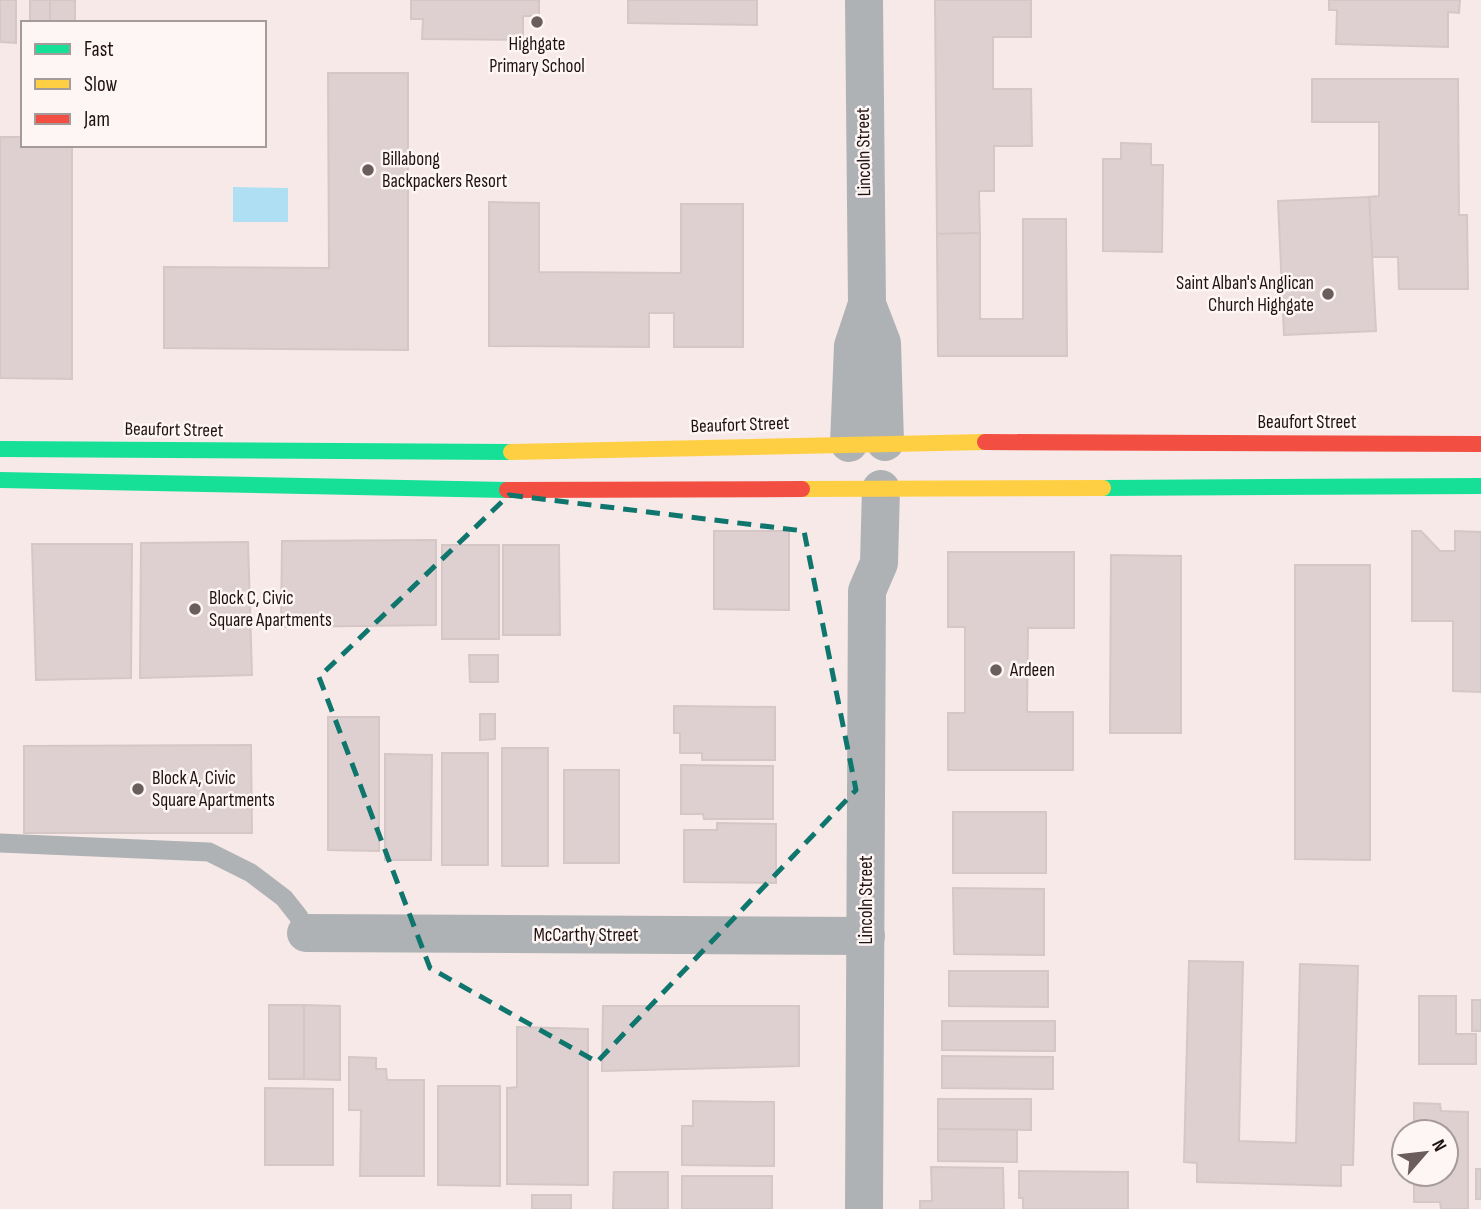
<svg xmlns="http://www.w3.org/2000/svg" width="1481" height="1209" font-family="'Sofia Sans Condensed',sans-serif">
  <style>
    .water { fill: #afdff2 }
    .building { fill: #ded0d0; stroke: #d5c7c6; stroke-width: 2 }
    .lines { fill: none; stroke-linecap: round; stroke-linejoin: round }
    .lane { stroke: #afb2b4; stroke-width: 19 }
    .street { stroke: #afb2b4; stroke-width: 38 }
    .fast { stroke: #16e098; stroke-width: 16 }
    .slow { stroke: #ffcf43; stroke-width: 16 }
    .jam { stroke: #f24e42; stroke-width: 16 }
    .marked { fill: none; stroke: #0f766e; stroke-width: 5; stroke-dasharray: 14 9; stroke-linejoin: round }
    .poi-dot { fill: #6b5d5c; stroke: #fef6f5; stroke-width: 2.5 }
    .labels { text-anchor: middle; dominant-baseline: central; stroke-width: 5; stroke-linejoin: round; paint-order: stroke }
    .poi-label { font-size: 19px; fill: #201211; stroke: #fef6f5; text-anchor: start }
    .street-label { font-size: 19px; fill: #201211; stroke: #fef6f5 }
  </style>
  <rect width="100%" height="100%" fill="#f7e9e8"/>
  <!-- water -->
  <path class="water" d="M 233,187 L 288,188 L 288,222 L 233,222 Z"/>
  <!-- building -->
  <g class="building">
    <path d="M 0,0 L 16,0 L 16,43 L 0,42 Z"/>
    <rect x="30" y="0" width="20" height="23"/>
    <rect x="50" y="0" width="25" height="21"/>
    <path d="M 411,0 L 539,0 L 539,16 L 523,16 L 523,40 L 422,39 L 423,19 L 411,19 Z"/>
    <path d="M 628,0 L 757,0 L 757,25 L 628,23 Z"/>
    <path d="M 935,0 L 1031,0 L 1031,37 L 993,37 L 993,89 L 1031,89 L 1032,146 L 994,146 L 994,191 L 979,191 L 980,233 L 937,234 Z"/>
    <path d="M 1329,0 L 1460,0 L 1459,13 L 1448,12 L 1448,47 L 1336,44 L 1337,10 L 1329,10 Z"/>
    <path d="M 328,73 L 408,73 L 408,350 L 164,348 L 164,267 L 329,268 Z"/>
    <path d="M 1312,79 L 1458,79 L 1459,215 L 1467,215 L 1468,289 L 1399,289 L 1398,257 L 1372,257 L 1369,197 L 1379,196 L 1379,122 L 1312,122 Z"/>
    <path d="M 0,137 L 23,137 L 23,145 L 72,145 L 72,379 L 0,378 Z"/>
    <path d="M 1121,143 L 1151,144 L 1151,165 L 1163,165 L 1162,252 L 1103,251 L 1103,159 L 1121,159 Z"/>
    <path d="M 1369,197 L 1376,331 L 1284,335 L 1278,201 Z"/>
    <path d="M 489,202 L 539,203 L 539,272 L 681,273 L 681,204 L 743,204 L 743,347 L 674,347 L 674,313 L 649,313 L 649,347 L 489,346 Z"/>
    <path d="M 1023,219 L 1066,219 L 1067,356 L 938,356 L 937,234 L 980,233 L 980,319 L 1023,319 Z"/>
    <path d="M 714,531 L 789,531 L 789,610 L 714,609 Z"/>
    <path d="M 1412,531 L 1421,531 L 1440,551 L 1455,551 L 1455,531 L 1481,532 L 1481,692 L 1453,691 L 1453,621 L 1412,621 Z"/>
    <path d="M 436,540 L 436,625 L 281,627 L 282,541 Z"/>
    <path d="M 248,542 L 252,675 L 140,678 L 141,543 Z"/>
    <path d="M 32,544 L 132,544 L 131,678 L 36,680 Z"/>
    <rect x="442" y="545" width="57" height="94"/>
    <path d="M 503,545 L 559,545 L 560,635 L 503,635 Z"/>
    <path d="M 948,552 L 1074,552 L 1074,628 L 1028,628 L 1027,712 L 1073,712 L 1073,770 L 948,770 L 948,713 L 965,713 L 965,627 L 948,627 Z"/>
    <path d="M 1111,555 L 1181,556 L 1181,733 L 1110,733 Z"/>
    <path d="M 1295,565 L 1370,565 L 1370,860 L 1295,859 Z"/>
    <path d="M 469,655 L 498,655 L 498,682 L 470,682 Z"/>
    <path d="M 674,706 L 775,707 L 775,760 L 702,760 L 702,753 L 680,753 L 680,733 L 674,733 Z"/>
    <path d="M 480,714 L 495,714 L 495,739 L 480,740 Z"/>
    <path d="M 328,717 L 379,717 L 379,851 L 328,850 Z"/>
    <path d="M 251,745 L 252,833 L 24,833 L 24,746 Z"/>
    <rect x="502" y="748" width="46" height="118"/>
    <rect x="442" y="753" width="46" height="112"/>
    <path d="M 385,754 L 432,755 L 431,860 L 385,860 Z"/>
    <path d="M 681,765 L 773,766 L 773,819 L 704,819 L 703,814 L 681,814 Z"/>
    <rect x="564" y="770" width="55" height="93"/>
    <rect x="953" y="812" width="93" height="61"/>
    <path d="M 717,823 L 776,824 L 776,883 L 684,882 L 684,830 L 717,830 Z"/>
    <path d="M 953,888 L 1044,889 L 1044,955 L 954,954 Z"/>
    <path d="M 1189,961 L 1243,962 L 1239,1141 L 1296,1143 L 1300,964 L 1358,966 L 1353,1165 L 1341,1165 L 1341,1186 L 1197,1182 L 1197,1163 L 1184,1162 Z"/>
    <path d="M 949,971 L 1048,971 L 1048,1007 L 949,1006 Z"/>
    <path d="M 1419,996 L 1456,996 L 1456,1034 L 1476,1034 L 1476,1064 L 1419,1064 Z"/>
    <rect x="1472" y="1000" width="9" height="31"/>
    <rect x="269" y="1005" width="35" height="74"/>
    <path d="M 304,1005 L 340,1006 L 340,1080 L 304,1079 Z"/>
    <path d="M 603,1006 L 799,1006 L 799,1066 L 602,1071 Z"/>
    <path d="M 942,1021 L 1055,1021 L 1055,1051 L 942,1050 Z"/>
    <path d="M 517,1027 L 588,1029 L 588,1185 L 507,1184 L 507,1088 L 517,1087 Z"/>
    <path d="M 942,1056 L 1053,1057 L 1053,1089 L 942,1088 Z"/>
    <path d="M 349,1057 L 376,1058 L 376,1069 L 386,1069 L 387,1080 L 424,1080 L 424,1176 L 360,1176 L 361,1110 L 349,1110 Z"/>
    <path d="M 438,1086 L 500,1086 L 500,1186 L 438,1185 Z"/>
    <path d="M 265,1088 L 333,1089 L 333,1165 L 265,1165 Z"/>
    <path d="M 938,1099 L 1031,1099 L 1031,1130 L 938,1129 Z"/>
    <path d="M 693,1101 L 774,1102 L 774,1166 L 682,1165 L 682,1126 L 693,1126 Z"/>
    <path d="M 1414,1103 L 1440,1104 L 1441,1111 L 1468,1112 L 1468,1209 L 1441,1209 L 1440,1202 L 1414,1202 L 1414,1174 L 1446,1174 L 1446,1132 L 1414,1132 Z"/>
    <path d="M 938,1129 L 1017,1130 L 1017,1162 L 938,1161 Z"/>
    <path d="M 931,1167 L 1003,1168 L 1004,1209 L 920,1209 L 920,1201 L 932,1201 Z"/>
    <rect x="1476" y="1169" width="5" height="30"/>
    <path d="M 1019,1171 L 1128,1172 L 1128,1209 L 1023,1209 L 1023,1198 L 1019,1198 Z"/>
    <path d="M 614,1172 L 668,1172 L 668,1209 L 613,1209 Z"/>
    <rect x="682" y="1176" width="90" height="33"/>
    <rect x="532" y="1195" width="39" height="14"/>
  </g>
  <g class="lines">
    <!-- lane -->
    <path class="lane" d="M 0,843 L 209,852 L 251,873 L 284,898 L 299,917 L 306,933"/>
    <!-- street -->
    <g class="street">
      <path d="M 867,304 L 882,343 L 885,442"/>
      <path d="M 849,443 L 853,346 L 867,304 L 864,0"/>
      <path d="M 306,933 L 866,936"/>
      <path d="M 864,1209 L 867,591 L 879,563 L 881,489"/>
    </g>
    <!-- fast -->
    <g class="fast">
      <path d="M 0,449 L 511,452"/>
      <path d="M 0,480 L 507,490"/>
      <path d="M 1103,488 L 1481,486"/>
    </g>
    <!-- slow -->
    <g class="slow">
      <path d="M 511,452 L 985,442"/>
      <path d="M 802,489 L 1103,488"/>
    </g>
    <!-- jam -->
    <g class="jam">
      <path d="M 985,442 L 1481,444"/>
      <path d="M 507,490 L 802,489"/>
    </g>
  </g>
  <!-- marked area -->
  <path class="marked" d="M 509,495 L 804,531 L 856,790 L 597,1062 L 430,968 L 319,677 Z"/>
  <!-- markers -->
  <g class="poi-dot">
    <circle cx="537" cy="22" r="7"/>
    <circle cx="368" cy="170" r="7"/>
    <circle cx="1328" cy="294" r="7"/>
    <circle cx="195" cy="609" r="7"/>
    <circle cx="996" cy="670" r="7"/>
    <circle cx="138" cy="789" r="7"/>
  </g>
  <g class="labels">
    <!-- poi labels -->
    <g class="poi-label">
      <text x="537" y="44" text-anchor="middle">Highgate<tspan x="537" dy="22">Primary School</tspan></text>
      <text x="382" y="159">Billabong<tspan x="382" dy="22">Backpackers Resort</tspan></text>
      <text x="1314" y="283" text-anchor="end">Saint Alban's Anglican<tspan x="1314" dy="22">Church Highgate</tspan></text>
      <text x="209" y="598">Block C, Civic<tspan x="209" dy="22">Square Apartments</tspan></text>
      <text x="1010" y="670">Ardeen</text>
      <text x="152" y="778">Block A, Civic<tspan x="152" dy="22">Square Apartments</tspan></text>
    </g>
    <!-- street labels -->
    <g class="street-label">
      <text transform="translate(864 152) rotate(-91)">Lincoln Street</text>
      <text x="1307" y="422">Beaufort Street</text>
      <text transform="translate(740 425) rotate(-2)">Beaufort Street</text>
      <text transform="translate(174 430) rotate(1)">Beaufort Street</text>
      <text transform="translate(866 900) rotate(-90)">Lincoln Street</text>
      <text x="586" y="935">McCarthy Street</text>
    </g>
  </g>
  <!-- legend -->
  <rect x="21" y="21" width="245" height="126" fill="#fef6f5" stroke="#a59b9a" stroke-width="2"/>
  <rect x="35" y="44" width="35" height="10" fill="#16e098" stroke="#a59b9a" stroke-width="2"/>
  <text x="84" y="56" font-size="21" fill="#201211">Fast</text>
  <rect x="35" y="79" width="35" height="10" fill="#ffcf43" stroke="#a59b9a" stroke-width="2"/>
  <text x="84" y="91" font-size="21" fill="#201211">Slow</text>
  <rect x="35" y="114" width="35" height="10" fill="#f24e42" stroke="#a59b9a" stroke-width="2"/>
  <text x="84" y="126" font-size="21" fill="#201211">Jam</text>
  <!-- north arrow -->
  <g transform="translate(1425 1153) rotate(62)"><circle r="33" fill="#fef6f5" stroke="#a59b9a" stroke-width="2"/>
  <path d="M0-5L12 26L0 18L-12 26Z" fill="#6b5d5c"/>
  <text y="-10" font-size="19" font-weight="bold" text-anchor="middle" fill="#201211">N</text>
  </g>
</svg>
